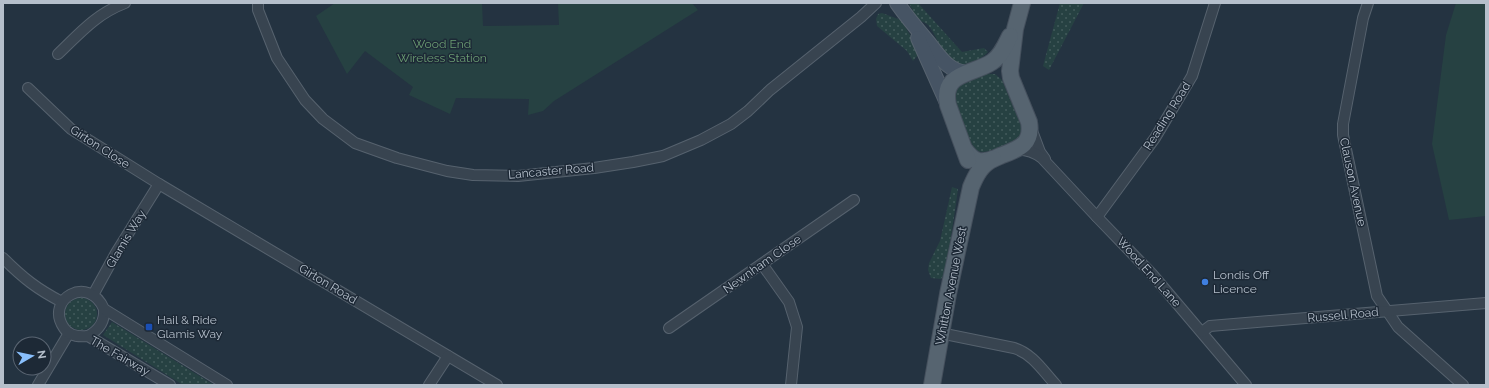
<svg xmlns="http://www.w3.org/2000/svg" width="1489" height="388" font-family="Raleway,sans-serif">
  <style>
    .grass { fill: url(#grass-dots) }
    .park { fill: #264142 }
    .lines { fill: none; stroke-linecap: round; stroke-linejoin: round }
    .street-casing { stroke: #56626e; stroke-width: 12 }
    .secondary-casing { stroke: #56626e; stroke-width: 16 }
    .primary-casing { stroke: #45505d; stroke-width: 18 }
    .street { stroke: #384450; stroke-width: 10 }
    .secondary { stroke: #465464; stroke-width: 14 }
    .primary { stroke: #566470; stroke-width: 16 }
    .shop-dot { fill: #3f7fe0; stroke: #1d2936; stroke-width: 1.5 }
    .transit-dot { fill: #1a4fb4; stroke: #1d2936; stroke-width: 1.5 }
    .labels { text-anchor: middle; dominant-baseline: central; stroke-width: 3; stroke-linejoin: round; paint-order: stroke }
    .park-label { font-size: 12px; fill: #6b9d72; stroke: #1d2936 }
    .street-label { font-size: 12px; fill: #b5bfcb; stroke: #1d2936 }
    .poi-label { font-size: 12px; fill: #b5bfcb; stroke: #1d2936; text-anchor: start }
  </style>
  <defs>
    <pattern id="grass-dots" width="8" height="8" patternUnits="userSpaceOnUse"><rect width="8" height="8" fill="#264142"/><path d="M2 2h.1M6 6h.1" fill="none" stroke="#435b5c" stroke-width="1.8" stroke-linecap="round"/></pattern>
  </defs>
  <rect width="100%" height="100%" fill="#243341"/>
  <!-- grass -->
  <g class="grass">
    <path d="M 909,3 L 918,3 L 962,52 L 984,48 L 988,52 C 981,59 973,64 963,64 C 940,62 941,40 928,25 C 925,22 920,21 917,19 Z"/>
    <path d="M 1060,3 L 1084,3 L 1049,70 L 1043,66 Z"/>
    <path d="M 882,13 L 901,20 L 910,35 L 918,55 L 913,61 L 907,51 L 877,26 L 876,19 L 878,14 Z"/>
    <path d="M 985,74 L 995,74 L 1002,80 L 1022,128 C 1022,132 1021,136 1017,139 C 1011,145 985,155 978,151 C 969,146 952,102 954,92 C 958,81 976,78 985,74 Z"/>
    <path d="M 952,187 L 958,189 L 946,272 L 941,279 L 931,278 L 928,270 L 929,263 L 940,241 Z"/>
    <circle cx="81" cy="314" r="16"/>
    <path d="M 112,322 L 214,385 L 183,385 L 103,335 Z"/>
  </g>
  <!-- park -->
  <g class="park">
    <path d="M 335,3 L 482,3 L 483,26 L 559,25 L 558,3 L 692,3 L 698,10 L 554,101 L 543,111 L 528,115 L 529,99 L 456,98 L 450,114 L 409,95 L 413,87 L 365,51 L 347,74 L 316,16 Z"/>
    <path d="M 1456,3 L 1486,3 L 1486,216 L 1449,220 L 1432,144 L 1446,35 Z"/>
  </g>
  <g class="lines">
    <defs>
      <g id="street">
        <path d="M 258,3 L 258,10 L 277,58 L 305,100 L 323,119 L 355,143 L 397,158 L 447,171 L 473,175 L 518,176 L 594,168 L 633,162 L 663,156 L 701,140 L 731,124 L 748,111 L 770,90 L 861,17 L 876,3"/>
        <path d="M 1368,3 L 1363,18 L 1343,124 L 1343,135 L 1377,296 L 1398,327 L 1463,385"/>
        <path d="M 58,54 C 80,33 96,14 125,3"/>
        <path d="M 28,88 L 71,129 L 159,184 L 497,385"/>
        <path d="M 1031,128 L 1040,152 L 1045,159"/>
        <path d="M 1015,150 C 1025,149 1034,152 1042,158 L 1097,217 L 1152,274 L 1246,385"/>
        <path d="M 1097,217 L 1155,138 L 1192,76 L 1215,3"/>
        <path d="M 3,258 C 23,278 37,289 62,302"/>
        <path d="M 762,264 L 789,302 L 797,327 L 791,385"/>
        <path d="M 93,295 L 116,253 L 159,184"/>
        <path d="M 669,328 L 854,200"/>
        <path d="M 1202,332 L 1210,326 L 1486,303"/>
        <path d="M 940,333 L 1014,348 C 1033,354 1043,371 1056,385"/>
        <path d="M 88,336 C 99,330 105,322 104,309"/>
        <path d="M 38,385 L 69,333"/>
        <path d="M 170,385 L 88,336 C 79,337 69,336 64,328 C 44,299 89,274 104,309 L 227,385"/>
        <path d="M 429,385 L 448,356"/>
      </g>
      <g id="secondary">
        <path d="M 897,3 C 907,17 917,29 928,42 C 938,54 950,75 969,72"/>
        <path d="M 918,38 L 948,105"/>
      </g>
      <g id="primary">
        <path d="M 965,150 C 969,155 973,160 979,161 C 987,162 994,159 1000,156 C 1018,149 1033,145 1029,122 L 1011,78 L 1010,71 L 1015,29 L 1022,3"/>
        <path d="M 968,160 L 948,105 C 941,72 972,75 992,62 C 1001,56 1005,46 1010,36"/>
        <path d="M 932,385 L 948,294 L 971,187 C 976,175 981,165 993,159"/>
      </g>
    </defs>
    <!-- street casing -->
    <use href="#street" class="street-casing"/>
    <!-- secondary casing -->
    <use href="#secondary" class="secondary-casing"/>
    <!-- primary casing -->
    <use href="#primary" class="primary-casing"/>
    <!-- street -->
    <use href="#street" class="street"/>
    <!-- secondary -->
    <use href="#secondary" class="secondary"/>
    <!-- primary -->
    <use href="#primary" class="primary"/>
  </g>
  <!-- markers -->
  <circle class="shop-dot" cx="1205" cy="282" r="4"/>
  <rect class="transit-dot" x="145" y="323" width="8" height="8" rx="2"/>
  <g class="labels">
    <!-- park labels -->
    <g class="park-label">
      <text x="442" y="44">Wood End<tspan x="442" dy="14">Wireless Station</tspan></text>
    </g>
    <!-- street labels -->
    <g class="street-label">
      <text transform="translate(1167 116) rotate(-58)">Reading Road</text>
      <text transform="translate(100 147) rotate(33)">Girton Close</text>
      <text transform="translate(551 171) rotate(-5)">Lancaster Road</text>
      <text transform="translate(1353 182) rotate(78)">Clauson Avenue</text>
      <text transform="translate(126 239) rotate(-59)">Glamis Way</text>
      <text transform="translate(762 264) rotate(-35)">Newnham Close</text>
      <text transform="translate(1149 272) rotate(48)">Wood End Lane</text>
      <text transform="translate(328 284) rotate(31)">Girton Road</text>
      <text transform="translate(951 286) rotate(-79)">Whitton Avenue West</text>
      <text transform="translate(1343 315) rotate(-5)">Russell Road</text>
      <text transform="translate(120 356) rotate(30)">The Fairway</text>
    </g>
    <!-- poi labels -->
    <g class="poi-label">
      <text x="1213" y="275">Londis Off<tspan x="1213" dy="14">Licence</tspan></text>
      <text x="157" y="320">Hail &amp; Ride<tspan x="157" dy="14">Glamis Way</tspan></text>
    </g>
  </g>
  <!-- border -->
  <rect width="1489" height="388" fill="none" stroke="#b5bfcb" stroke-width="8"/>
  <!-- north arrow -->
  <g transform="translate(32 356) rotate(81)"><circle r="19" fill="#1d2936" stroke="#5a6572"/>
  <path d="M0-3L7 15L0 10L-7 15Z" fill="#89bffc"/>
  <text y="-6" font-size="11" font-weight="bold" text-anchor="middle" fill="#b5bfcb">N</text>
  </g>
</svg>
